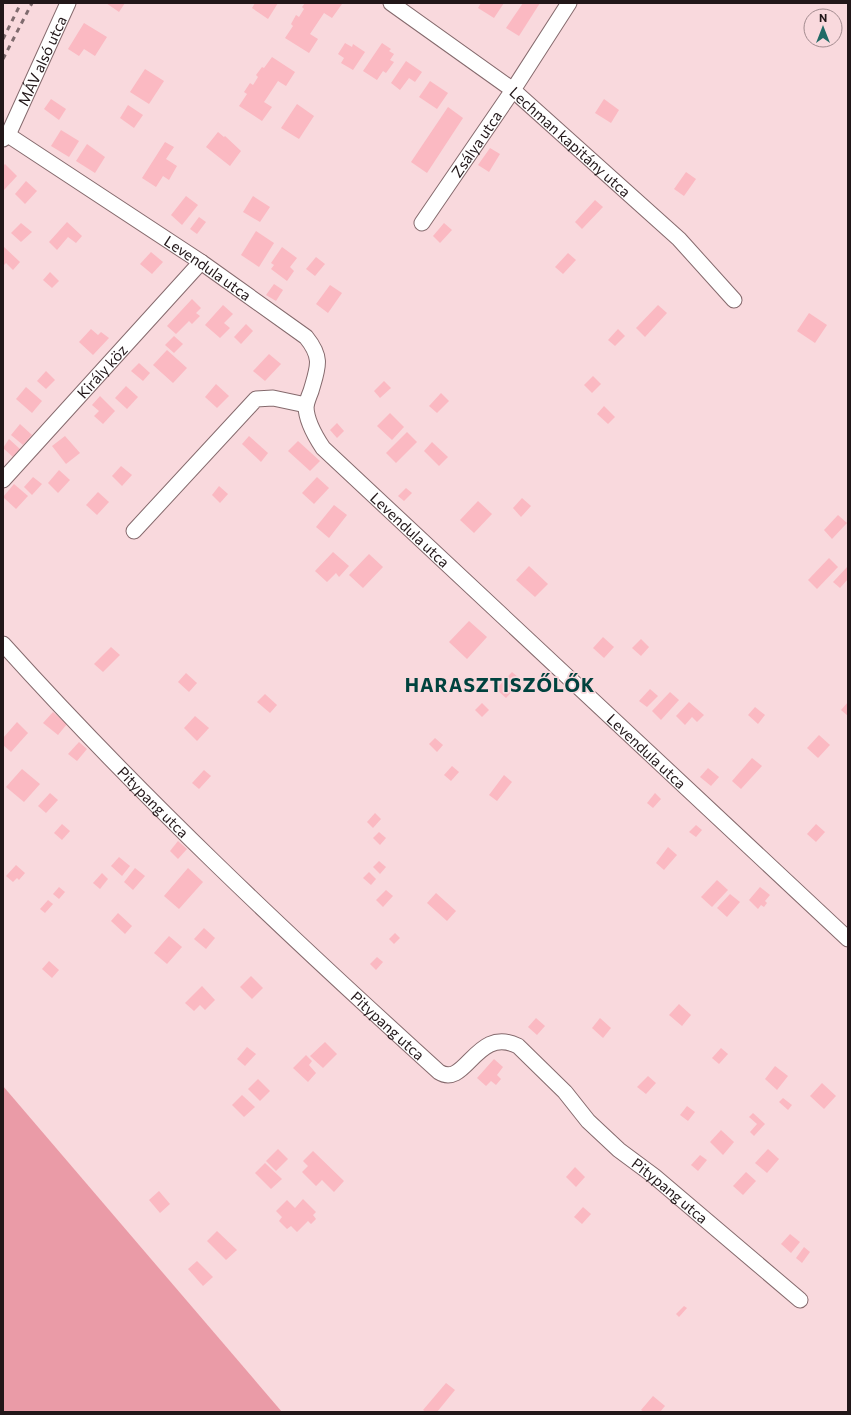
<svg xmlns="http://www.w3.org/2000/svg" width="851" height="1415" font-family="Commissioner,sans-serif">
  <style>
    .green { fill: #ea9ba7 }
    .building { fill: #fbb9c2 }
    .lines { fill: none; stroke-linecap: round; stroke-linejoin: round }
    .minor-casing { stroke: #856a6d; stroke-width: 17 }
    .minor { stroke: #fff; stroke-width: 15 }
    .rail { stroke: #7f6b6e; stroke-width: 3; stroke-dasharray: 5 5; stroke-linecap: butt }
    .labels { text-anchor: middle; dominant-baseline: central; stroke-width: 3.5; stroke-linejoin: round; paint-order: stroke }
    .street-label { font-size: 15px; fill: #221719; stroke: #f9d9dd }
    .district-label { font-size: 19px; font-weight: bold; letter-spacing: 1px; fill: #00423e; stroke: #f9d9dd }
  </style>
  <rect width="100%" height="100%" fill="#f9d9dd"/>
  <!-- green -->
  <path class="green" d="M 3,1086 L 282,1412 L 3,1412 Z"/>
  <!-- building -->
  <g class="building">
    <path d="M 106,3 L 125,3 L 119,12 Z"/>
    <path d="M 255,3 L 278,3 L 268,19 L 252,8 Z"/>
    <path d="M 305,3 L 342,4 L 332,18 L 324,13 L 310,34 L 318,39 L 309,53 L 285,38 L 293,26 L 291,24 L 296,15 L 299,17 L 304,9 L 302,7 Z"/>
    <path d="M 481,3 L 504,3 L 494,18 L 478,8 Z"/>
    <path d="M 523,3 L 540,3 L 519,36 L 506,28 Z"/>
    <path d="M 84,23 L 107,37 L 95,56 L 84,49 L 79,56 L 68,49 Z"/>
    <path d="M 345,43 L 352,47 L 353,44 L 365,52 L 353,70 L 341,63 L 344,58 L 338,54 Z"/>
    <path d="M 382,43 L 391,49 L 389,51 L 394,54 L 390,60 L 394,62 L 386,73 L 383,71 L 377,80 L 363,71 Z"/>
    <path d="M 272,57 L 295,72 L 286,86 L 278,81 L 264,102 L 272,107 L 262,121 L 239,106 L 247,94 L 244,92 L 250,83 L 253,85 L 258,77 L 256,75 L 262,67 L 264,68 Z"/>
    <path d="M 406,61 L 422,72 L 415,82 L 409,78 L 400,90 L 391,83 Z"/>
    <path d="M 145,69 L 164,81 L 149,104 L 130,92 Z"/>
    <path d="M 430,81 L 448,93 L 437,109 L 419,97 Z"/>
    <path d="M 51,99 L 66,109 L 59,120 L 44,109 Z"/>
    <path d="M 604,99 L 619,110 L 611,123 L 595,113 Z"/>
    <path d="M 297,104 L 314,116 L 299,139 L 281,128 Z"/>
    <path d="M 128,105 L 143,115 L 134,128 L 120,118 Z"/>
    <path d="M 448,107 L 463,118 L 427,173 L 411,162 Z"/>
    <path d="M 61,130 L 79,141 L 69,157 L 51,146 Z"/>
    <path d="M 218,132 L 224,137 L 225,136 L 241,151 L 230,166 L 206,147 Z"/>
    <path d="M 165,142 L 174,147 L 166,159 L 177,166 L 169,180 L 163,176 L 156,187 L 142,178 Z"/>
    <path d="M 87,144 L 105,157 L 95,173 L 76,161 Z"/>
    <path d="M 490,148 L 500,154 L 489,172 L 478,165 Z"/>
    <path d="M 5,164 L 17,176 L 4,190 L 3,166 Z"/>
    <path d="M 686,172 L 696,179 L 684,196 L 674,189 Z"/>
    <path d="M 26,181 L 37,191 L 25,204 L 15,194 Z"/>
    <path d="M 186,196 L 198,205 L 182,225 L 171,215 Z"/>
    <path d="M 253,196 L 270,207 L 260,222 L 243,212 Z"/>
    <path d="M 595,200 L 603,207 L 582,229 L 575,222 Z"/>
    <path d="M 199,217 L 206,222 L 197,234 L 190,229 Z"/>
    <path d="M 67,222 L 82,236 L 76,243 L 68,237 L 57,250 L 49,242 Z"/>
    <path d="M 21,223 L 32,232 L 21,242 L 11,233 Z"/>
    <path d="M 444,223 L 452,230 L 440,243 L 433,236 Z"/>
    <path d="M 256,231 L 274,243 L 259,267 L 241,255 Z"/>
    <path d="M 3,246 L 20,262 L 13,270 L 6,263 L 3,266 Z"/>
    <path d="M 282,247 L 297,258 L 290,267 L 294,271 L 287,281 L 271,269 L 274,265 L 271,263 Z"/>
    <path d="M 151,252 L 163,262 L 152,274 L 140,264 Z"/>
    <path d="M 568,253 L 576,260 L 563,274 L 555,267 Z"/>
    <path d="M 316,257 L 325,264 L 315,276 L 306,269 Z"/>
    <path d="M 50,272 L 59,281 L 52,288 L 43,280 Z"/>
    <path d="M 274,284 L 283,290 L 276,301 L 266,295 Z"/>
    <path d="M 330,285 L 342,293 L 328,313 L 316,304 Z"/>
    <path d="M 192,299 L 201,308 L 196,313 L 200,316 L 192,324 L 189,321 L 176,334 L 167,326 Z"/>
    <path d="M 223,305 L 233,314 L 224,323 L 230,328 L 220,338 L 205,325 Z"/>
    <path d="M 658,305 L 667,313 L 645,337 L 636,328 Z"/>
    <path d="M 809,313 L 827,325 L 815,343 L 797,331 Z"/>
    <path d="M 246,324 L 253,331 L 241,344 L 234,337 Z"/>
    <path d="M 91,329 L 98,335 L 101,332 L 109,338 L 93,355 L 79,342 Z"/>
    <path d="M 618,329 L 625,336 L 615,346 L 608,340 Z"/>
    <path d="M 174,336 L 183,344 L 174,353 L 165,345 Z"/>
    <path d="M 167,350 L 187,368 L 173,383 L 153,365 Z"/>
    <path d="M 269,354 L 281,364 L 265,381 L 253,371 Z"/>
    <path d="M 139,363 L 150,373 L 143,381 L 131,371 Z"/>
    <path d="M 46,371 L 55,380 L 46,389 L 37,381 Z"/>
    <path d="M 593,376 L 601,384 L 592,393 L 584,385 Z"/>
    <path d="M 384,381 L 391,388 L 380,398 L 374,391 Z"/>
    <path d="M 216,384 L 229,396 L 217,408 L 205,397 Z"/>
    <path d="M 126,386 L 138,397 L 127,409 L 115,398 Z"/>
    <path d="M 26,387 L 42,401 L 32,413 L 16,399 Z"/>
    <path d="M 441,393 L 449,401 L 437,413 L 429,406 Z"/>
    <path d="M 100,396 L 115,411 L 103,424 L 94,416 L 99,411 L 92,405 Z"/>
    <path d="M 604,406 L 615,417 L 608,424 L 597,414 Z"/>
    <path d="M 390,413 L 404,427 L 392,440 L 377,426 Z"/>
    <path d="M 337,423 L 344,431 L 337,438 L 330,430 Z"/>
    <path d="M 20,424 L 32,435 L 23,445 L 11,435 Z"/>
    <path d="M 407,432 L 417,442 L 396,463 L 386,453 Z"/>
    <path d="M 65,436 L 80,453 L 66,464 L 52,446 Z"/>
    <path d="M 249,436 L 268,453 L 261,462 L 242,444 Z"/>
    <path d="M 9,439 L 20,449 L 13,457 L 3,448 Z"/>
    <path d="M 298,441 L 320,461 L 310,471 L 288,451 Z"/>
    <path d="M 432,442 L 448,457 L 439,466 L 424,451 Z"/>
    <path d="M 121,466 L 132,475 L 122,486 L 112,476 Z"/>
    <path d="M 59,470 L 70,480 L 58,493 L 48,483 Z"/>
    <path d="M 33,477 L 42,484 L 32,495 L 24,487 Z"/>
    <path d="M 317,477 L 329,488 L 314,504 L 302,493 Z"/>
    <path d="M 14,484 L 28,496 L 16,509 L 3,497 Z"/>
    <path d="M 219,486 L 228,494 L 220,503 L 212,495 Z"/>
    <path d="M 406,488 L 412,493 L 404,501 L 398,496 Z"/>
    <path d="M 98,492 L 109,502 L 97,515 L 86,505 Z"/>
    <path d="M 522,498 L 531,506 L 521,517 L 513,508 Z"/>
    <path d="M 478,501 L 492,514 L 474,533 L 460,520 Z"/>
    <path d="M 334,505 L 347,515 L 329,538 L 316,527 Z"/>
    <path d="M 838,515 L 847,523 L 832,539 L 824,530 Z"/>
    <path d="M 333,552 L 349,566 L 339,577 L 336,573 L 327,582 L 315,571 Z"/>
    <path d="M 369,554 L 383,567 L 363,588 L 349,575 Z"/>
    <path d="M 829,558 L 838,567 L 817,589 L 808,580 Z"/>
    <path d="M 529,566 L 548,584 L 535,597 L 516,580 Z"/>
    <path d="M 848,566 L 848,579 L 840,588 L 833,582 Z"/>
    <path d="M 469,621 L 487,637 L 467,659 L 449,642 Z"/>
    <path d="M 603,637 L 614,647 L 604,658 L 593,648 Z"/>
    <path d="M 641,639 L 649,647 L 641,656 L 632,648 Z"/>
    <path d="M 111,647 L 120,655 L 103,672 L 94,664 Z"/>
    <path d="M 512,672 L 519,678 L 515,683 L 518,685 L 506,698 L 496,689 Z"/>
    <path d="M 186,673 L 197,683 L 189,692 L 178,682 Z"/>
    <path d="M 650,689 L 658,696 L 647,707 L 639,701 Z"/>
    <path d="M 670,692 L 679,700 L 661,720 L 652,711 Z"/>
    <path d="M 265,694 L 277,705 L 270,713 L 257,702 Z"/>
    <path d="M 689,702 L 704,715 L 697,722 L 692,717 L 685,725 L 676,716 Z"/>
    <path d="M 848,702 L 848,716 L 841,710 Z"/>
    <path d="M 482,703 L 489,710 L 482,717 L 475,710 Z"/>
    <path d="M 755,707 L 765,715 L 758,724 L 748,715 Z"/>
    <path d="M 53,712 L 67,724 L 58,735 L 43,723 Z"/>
    <path d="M 195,716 L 209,728 L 197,741 L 184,728 Z"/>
    <path d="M 17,722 L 28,733 L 11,752 L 3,745 L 3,738 Z"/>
    <path d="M 819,735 L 830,745 L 818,758 L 807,748 Z"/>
    <path d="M 435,738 L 443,745 L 437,752 L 429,744 Z"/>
    <path d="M 79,742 L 87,749 L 77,761 L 68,754 Z"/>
    <path d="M 752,758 L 762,766 L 741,789 L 732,781 Z"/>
    <path d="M 452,766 L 459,772 L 451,781 L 444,775 Z"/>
    <path d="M 708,768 L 719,777 L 711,786 L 700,777 Z"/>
    <path d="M 22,769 L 40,784 L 24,802 L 6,787 Z"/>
    <path d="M 204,770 L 211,776 L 199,789 L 192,783 Z"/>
    <path d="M 504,775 L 512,782 L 497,801 L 489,795 Z"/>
    <path d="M 50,793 L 58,800 L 46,813 L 38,806 Z"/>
    <path d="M 655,793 L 661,799 L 653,808 L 647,803 Z"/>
    <path d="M 375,813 L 381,819 L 373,828 L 367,822 Z"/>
    <path d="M 62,824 L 70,831 L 62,840 L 54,833 Z"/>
    <path d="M 816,824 L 825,832 L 816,842 L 807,834 Z"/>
    <path d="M 696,825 L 702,830 L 696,837 L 689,832 Z"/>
    <path d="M 379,832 L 386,838 L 380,845 L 373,838 Z"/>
    <path d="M 178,841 L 187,849 L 178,859 L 170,851 Z"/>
    <path d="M 668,847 L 677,855 L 664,870 L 656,863 Z"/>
    <path d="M 119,857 L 130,866 L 122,876 L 111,866 Z"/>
    <path d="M 379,861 L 386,867 L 380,874 L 373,867 Z"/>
    <path d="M 16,865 L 25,873 L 19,880 L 17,878 L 13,882 L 6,876 Z"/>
    <path d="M 135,868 L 145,876 L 133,890 L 124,882 Z"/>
    <path d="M 188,868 L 203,882 L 179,909 L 164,896 Z"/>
    <path d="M 369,872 L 376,879 L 371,885 L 363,878 Z"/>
    <path d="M 102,873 L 108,879 L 100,889 L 93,883 Z"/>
    <path d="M 717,880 L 728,890 L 712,907 L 701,897 Z"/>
    <path d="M 59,887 L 65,892 L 59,899 L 53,894 Z"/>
    <path d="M 760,887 L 770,895 L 765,901 L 767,903 L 764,907 L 761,905 L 758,909 L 749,900 Z"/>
    <path d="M 386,890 L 393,896 L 383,907 L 376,900 Z"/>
    <path d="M 436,893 L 456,911 L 447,921 L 427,903 Z"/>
    <path d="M 730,894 L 740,902 L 727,917 L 717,908 Z"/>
    <path d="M 48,900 L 53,904 L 45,913 L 40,909 Z"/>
    <path d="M 118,913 L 132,926 L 125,934 L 111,921 Z"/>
    <path d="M 204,928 L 215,938 L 206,949 L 194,939 Z"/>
    <path d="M 395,933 L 400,938 L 394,944 L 389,939 Z"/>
    <path d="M 169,936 L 182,947 L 167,964 L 154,953 Z"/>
    <path d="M 377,957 L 383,962 L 376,970 L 370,964 Z"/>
    <path d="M 49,961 L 59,970 L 52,978 L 42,969 Z"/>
    <path d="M 251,976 L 263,988 L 252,999 L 240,987 Z"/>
    <path d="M 202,986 L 215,1000 L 205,1010 L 200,1005 L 194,1011 L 185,1003 Z"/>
    <path d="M 679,1004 L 691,1015 L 682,1026 L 669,1015 Z"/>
    <path d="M 536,1018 L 545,1026 L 537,1035 L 528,1027 Z"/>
    <path d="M 600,1018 L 611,1028 L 603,1038 L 592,1028 Z"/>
    <path d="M 325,1042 L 337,1054 L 323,1068 L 310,1056 Z"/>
    <path d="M 247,1047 L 256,1054 L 245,1066 L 237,1059 Z"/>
    <path d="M 721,1048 L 728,1054 L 719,1064 L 712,1058 Z"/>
    <path d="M 306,1055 L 312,1061 L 309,1065 L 316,1073 L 308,1082 L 293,1068 Z"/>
    <path d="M 494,1059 L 503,1067 L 497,1075 L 501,1079 L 496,1085 L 491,1081 L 486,1086 L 477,1078 Z"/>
    <path d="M 775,1066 L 788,1076 L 777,1090 L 765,1079 Z"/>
    <path d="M 648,1076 L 656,1083 L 646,1094 L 637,1087 Z"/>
    <path d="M 258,1079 L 270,1091 L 260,1101 L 248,1089 Z"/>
    <path d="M 822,1083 L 836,1096 L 824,1109 L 810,1096 Z"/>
    <path d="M 242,1095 L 255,1107 L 244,1117 L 232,1105 Z"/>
    <path d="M 783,1098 L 792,1105 L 788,1110 L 779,1102 Z"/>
    <path d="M 687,1106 L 695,1112 L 688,1121 L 680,1115 Z"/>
    <path d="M 753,1113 L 765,1124 L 754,1136 L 750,1132 L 757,1124 L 749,1117 Z"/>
    <path d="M 721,1130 L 734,1142 L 723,1155 L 710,1142 Z"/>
    <path d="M 278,1149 L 288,1159 L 276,1171 L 266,1161 Z"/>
    <path d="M 768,1149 L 779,1159 L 767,1173 L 755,1163 Z"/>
    <path d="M 313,1151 L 344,1181 L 334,1192 L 322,1180 L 316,1186 L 302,1172 L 308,1166 L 303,1161 Z"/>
    <path d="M 700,1155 L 707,1160 L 698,1171 L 691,1165 Z"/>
    <path d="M 265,1163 L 282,1179 L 271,1189 L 255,1173 Z"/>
    <path d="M 575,1167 L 585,1177 L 576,1187 L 566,1177 Z"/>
    <path d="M 746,1172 L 756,1181 L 743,1195 L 733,1186 Z"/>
    <path d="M 159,1191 L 170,1204 L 160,1213 L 149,1200 Z"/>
    <path d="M 303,1199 L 316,1212 L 313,1215 L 316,1219 L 311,1224 L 308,1221 L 297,1232 L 291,1226 L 287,1229 L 279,1221 L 282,1217 L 276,1211 L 287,1200 L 295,1208 Z"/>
    <path d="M 583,1207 L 591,1214 L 582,1224 L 574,1217 Z"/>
    <path d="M 217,1231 L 237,1250 L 226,1260 L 207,1241 Z"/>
    <path d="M 790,1234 L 800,1242 L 791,1253 L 781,1244 Z"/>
    <path d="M 804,1247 L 810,1252 L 802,1263 L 796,1258 Z"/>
    <path d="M 197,1261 L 213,1277 L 203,1286 L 188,1269 Z"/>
    <path d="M 684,1306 L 687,1308 L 679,1317 L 676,1314 Z"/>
    <path d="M 446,1383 L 455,1390 L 437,1412 L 426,1412 L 423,1410 Z"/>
    <path d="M 653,1396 L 665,1406 L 660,1412 L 644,1412 L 641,1410 Z"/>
  </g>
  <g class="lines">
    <defs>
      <g id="minor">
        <path id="s1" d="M 391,3 L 513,90 L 679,239 L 734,300"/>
        <path id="s2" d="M 8,135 L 201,262 L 306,337 C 323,358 318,367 311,391 C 309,396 307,401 306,406 C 306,421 315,436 323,448 L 848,939"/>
        <path id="s3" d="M 3,139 L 8,135 L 68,3"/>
        <path id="s4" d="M 422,223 L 513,90 L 569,3"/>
        <path id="s5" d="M 3,480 L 201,262"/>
        <path d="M 134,531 L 256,399 L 273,398 L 306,405"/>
        <path id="s6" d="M 3,644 C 139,795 288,935 439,1072 C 466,1089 476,1025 518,1046 L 565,1092 L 588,1121 L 619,1150 L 654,1176 L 800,1300"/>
      </g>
    </defs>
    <!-- minor casing -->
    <use href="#minor" class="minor-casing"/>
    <!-- minor -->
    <use href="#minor" class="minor"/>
    <!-- rail -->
    <g class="rail">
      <path d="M 3,39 L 21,3"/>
      <path d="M 3,59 L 32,3"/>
    </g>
  </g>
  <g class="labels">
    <!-- street labels -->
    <g class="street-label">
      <text stroke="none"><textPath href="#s3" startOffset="88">MÁV alsó utca</textPath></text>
      <text stroke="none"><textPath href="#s1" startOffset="227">Lechman kapitány utca</textPath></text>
      <text stroke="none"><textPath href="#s4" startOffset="96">Zsálya utca</textPath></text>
      <text stroke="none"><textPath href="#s2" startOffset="240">Levendula utca</textPath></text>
      <text stroke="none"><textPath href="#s5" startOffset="147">Király köz</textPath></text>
      <text stroke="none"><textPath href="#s2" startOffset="599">Levendula utca</textPath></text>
      <text stroke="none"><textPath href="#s2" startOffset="923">Levendula utca</textPath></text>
      <text stroke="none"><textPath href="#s6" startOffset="218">Pitypang utca</textPath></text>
      <text stroke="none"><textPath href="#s6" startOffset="542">Pitypang utca</textPath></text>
      <text stroke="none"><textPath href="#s6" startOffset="913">Pitypang utca</textPath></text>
    </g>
    <!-- district labels -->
    <g class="district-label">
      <text x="500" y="684">HARASZTISZŐLŐK</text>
    </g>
  </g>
  <!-- border -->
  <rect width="851" height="1415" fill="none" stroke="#221719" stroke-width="8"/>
  <!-- north arrow -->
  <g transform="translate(823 28)"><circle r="19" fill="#f9d9dd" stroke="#a38b8f"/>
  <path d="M0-3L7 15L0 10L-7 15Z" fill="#216b66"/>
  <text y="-6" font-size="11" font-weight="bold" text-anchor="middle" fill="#221719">N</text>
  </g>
</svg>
